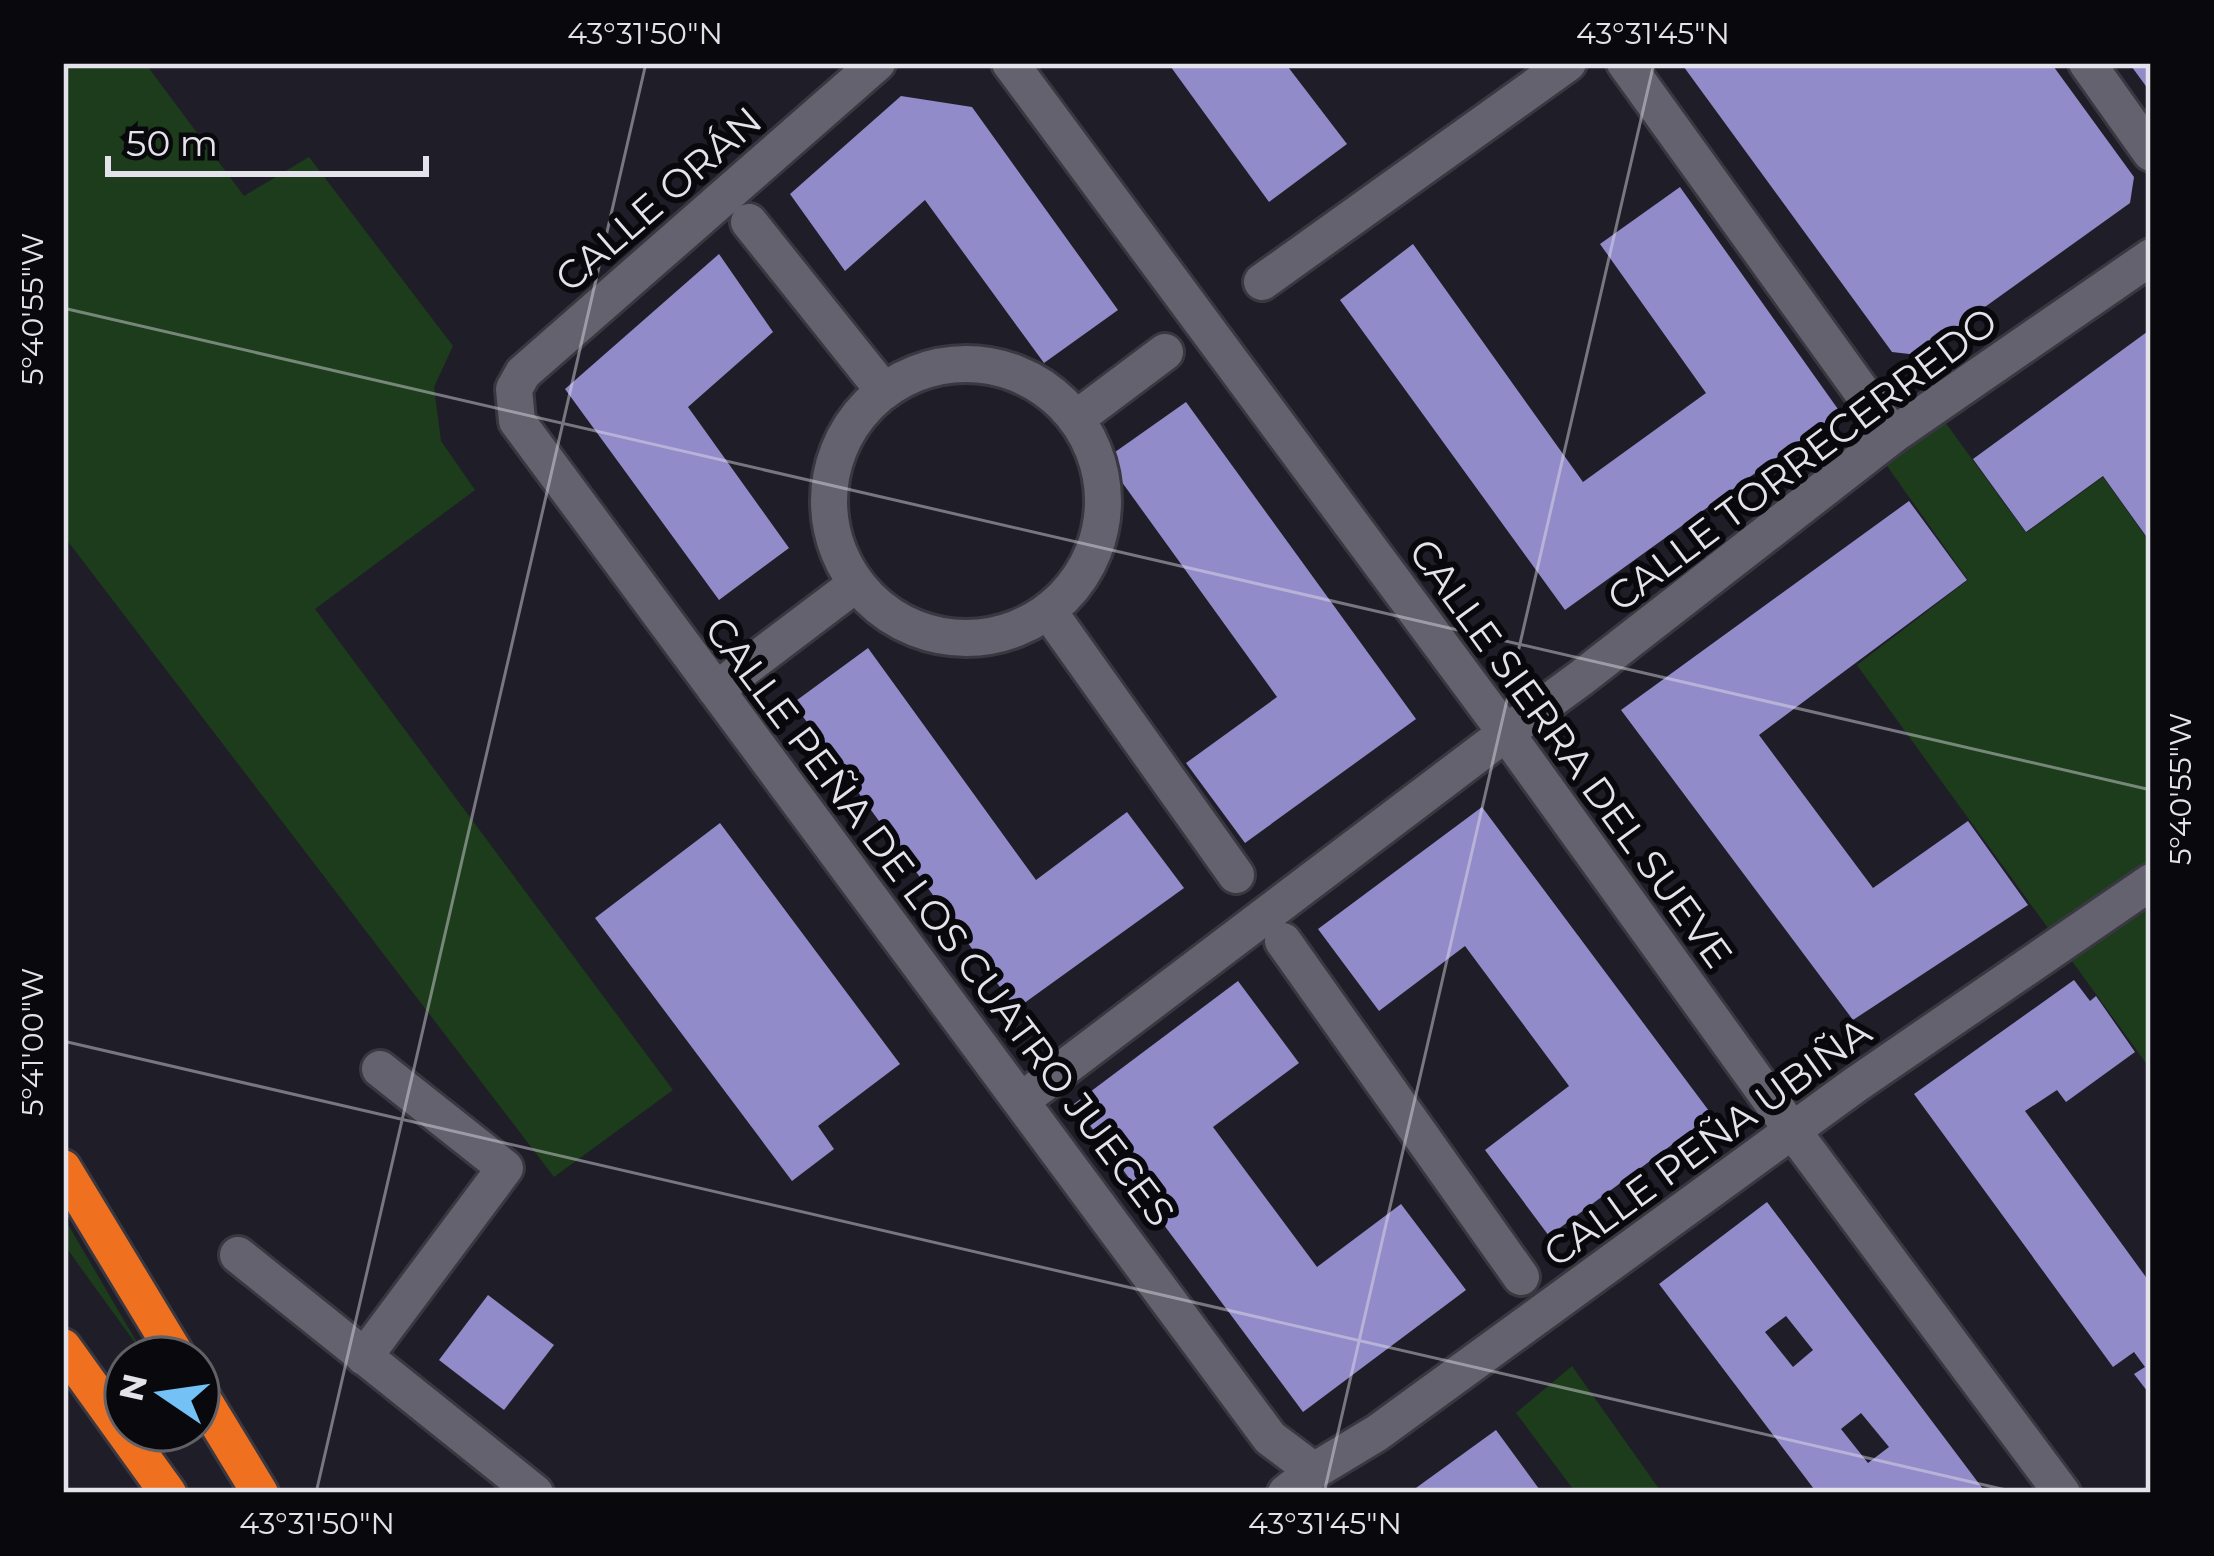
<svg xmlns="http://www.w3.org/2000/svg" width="2214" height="1556" font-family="Montserrat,sans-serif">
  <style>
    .green { fill: #1d3c1c }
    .building { fill: #928bc9; fill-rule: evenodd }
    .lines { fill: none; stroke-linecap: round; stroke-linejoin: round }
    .minor-casing { stroke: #393841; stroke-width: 42 }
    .highway-casing { stroke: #393841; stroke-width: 42 }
    .minor { stroke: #63626e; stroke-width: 36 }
    .highway { stroke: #ef701f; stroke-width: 36 }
    .ticks { fill: none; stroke: #e4e3eb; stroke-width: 3; stroke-opacity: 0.45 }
    .labels { text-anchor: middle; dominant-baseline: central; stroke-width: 12; stroke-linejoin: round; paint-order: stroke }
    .street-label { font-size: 39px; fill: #e4e3eb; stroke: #09090d }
    .neatline { fill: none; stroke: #e4e3eb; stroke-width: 4.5 }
    .ticks-label { font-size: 30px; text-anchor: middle; fill: #e4e3eb }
  </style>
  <rect width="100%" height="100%" fill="#1f1e28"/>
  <!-- green -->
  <g class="green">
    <path d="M 63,63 L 145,63 L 244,196 L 309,157 L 453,346 L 434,387 L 441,441 L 475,490 L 315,609 L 673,1090 L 554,1177 L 63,535 Z"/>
    <path d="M 1934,407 L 2026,533 L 2103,477 L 2151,544 L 2151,1070 L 1857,665 L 1968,580 L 1875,449 Z"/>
    <path d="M 63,1216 L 146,1358 L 63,1243 Z"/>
    <path d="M 1572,1366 L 1662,1493 L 1576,1493 L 1516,1413 Z"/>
  </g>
  <!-- building -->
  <g class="building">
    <path d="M 1168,63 L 1285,63 L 1347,144 L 1269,202 Z"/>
    <path d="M 1681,63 L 2051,63 L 2134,177 L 2130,203 L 1918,355 L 1892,352 Z"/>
    <path d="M 2129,63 L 2151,63 L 2151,93 Z"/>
    <path d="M 901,96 L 972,107 L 1118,310 L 1044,363 L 925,200 L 845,271 L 790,194 Z"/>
    <path d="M 1680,187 L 1840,412 L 1565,610 L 1340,300 L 1413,244 L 1583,482 L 1706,393 L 1600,244 Z"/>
    <path d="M 719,254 L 773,332 L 688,407 L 789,548 L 719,600 L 565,389 Z"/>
    <path d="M 2151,329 L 2151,543 L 2103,476 L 2026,532 L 1973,459 Z"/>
    <path d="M 1186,402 L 1416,719 L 1245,843 L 1186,763 L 1277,697 L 1111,467 L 1108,457 Z"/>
    <path d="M 1909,501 L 1967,580 L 1759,735 L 1873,888 L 1968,821 L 2028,905 L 1853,1020 L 1621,710 Z"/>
    <path d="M 868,648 L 1036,880 L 1127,812 L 1184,888 L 1016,1009 L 793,703 Z"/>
    <path d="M 1482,807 L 1712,1115 L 1549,1236 L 1485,1150 L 1569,1086 L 1465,946 L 1379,1011 L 1318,929 Z"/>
    <path d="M 720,823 L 900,1064 L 818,1126 L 834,1149 L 792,1181 L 595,918 Z"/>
    <path d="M 2074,980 L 2090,1001 L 2096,996 L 2135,1052 L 2066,1102 L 2057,1090 L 2025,1111 L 2151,1284 L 2151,1396 L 2134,1374 L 2145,1367 L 2134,1352 L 2113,1367 L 1914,1094 Z"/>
    <path d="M 1238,981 L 1299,1063 L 1213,1127 L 1317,1267 L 1401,1204 L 1466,1290 L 1303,1412 L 1074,1104 Z"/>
    <path d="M 1767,1202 L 1986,1493 L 1817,1493 L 1659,1284 ZM 1786,1316 L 1813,1350 L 1793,1367 L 1765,1332 ZM 1861,1413 L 1889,1447 L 1868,1463 L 1841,1429 Z"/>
    <path d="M 488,1295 L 554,1345 L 504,1410 L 439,1360 Z"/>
    <path d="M 1496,1430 L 1542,1493 L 1409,1493 Z"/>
  </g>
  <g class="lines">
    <defs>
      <g id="minor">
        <path d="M 877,63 L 523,373 L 514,389 L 517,421 L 1270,1438 L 1314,1471"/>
        <path d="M 1010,63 L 1506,733 L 1792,1130 L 2062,1493"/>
        <path d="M 1625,63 L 1893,435"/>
        <path d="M 2087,63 L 2151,153"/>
        <path d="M 749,222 L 884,391"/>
        <path d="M 1262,282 L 1568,63"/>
        <circle cx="966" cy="501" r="137"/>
        <path d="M 1077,418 L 1165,352"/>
        <path d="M 1049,612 L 1236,875"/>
        <path d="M 716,690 L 856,584"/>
        <path d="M 1283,941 L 1521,1277"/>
        <path d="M 1022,1100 L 1506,733 L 1581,678 L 1893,435 L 2151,257"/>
        <path d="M 238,1255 L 535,1493"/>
        <path d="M 364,1357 L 505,1168 L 380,1069"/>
        <path d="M 1286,1493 L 1314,1471 L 1377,1433 L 1855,1085 L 2151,882"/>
      </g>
      <g id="highway">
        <path d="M 63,1168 L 178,1358"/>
        <path d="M 63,1347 L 168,1493"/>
        <path d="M 198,1391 L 260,1493"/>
      </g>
    </defs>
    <!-- minor casing -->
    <use href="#minor" class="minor-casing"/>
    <!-- highway casing -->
    <use href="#highway" class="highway-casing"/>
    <!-- minor -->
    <use href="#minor" class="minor"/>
    <!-- highway -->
    <use href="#highway" class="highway"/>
  </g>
  <!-- ticks -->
  <path class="ticks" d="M 63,308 L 2151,790M 63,1041 L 2019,1493M 316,1493 L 646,63M 1324,1493 L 1654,63"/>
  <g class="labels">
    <!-- street labels -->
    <g class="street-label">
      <text transform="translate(658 199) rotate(-41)">CALLE ORÁN</text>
      <text transform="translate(1802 459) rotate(-37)">CALLE TORRECERREDO</text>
      <text transform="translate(1571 753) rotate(54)">CALLE SIERRA DEL SUEVE</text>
      <text transform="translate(940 921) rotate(53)">CALLE PEÑA DE LOS CUATRO JUECES</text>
      <text transform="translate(1707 1142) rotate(-36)">CALLE PEÑA UBIÑA</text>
    </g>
  </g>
  <!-- border -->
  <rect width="2214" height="1556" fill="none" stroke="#09090d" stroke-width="132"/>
  <!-- north arrow -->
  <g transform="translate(162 1394) rotate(283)"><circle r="57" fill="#09090d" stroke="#616066" stroke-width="3"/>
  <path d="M0-9L21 45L0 30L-21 45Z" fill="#73c1f5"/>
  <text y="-18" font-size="33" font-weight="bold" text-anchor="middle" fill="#e4e3eb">N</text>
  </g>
  <!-- scale -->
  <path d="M108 156v18h318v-18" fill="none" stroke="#e4e3eb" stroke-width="6"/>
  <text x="126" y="156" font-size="36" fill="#e4e3eb" stroke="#09090d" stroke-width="9" paint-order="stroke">50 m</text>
  <rect x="66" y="66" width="2082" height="1424" class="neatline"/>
  <g class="ticks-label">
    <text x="645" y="44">43°31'50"N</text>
    <text x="1653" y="44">43°31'45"N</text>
    <text transform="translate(33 309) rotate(-90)" y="10">5°40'55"W</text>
    <text transform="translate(2181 789) rotate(-90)" y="10">5°40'55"W</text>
    <text transform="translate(33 1042) rotate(-90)" y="10">5°41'00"W</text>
    <text x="317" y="1534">43°31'50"N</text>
    <text x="1325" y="1534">43°31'45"N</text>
  </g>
</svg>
